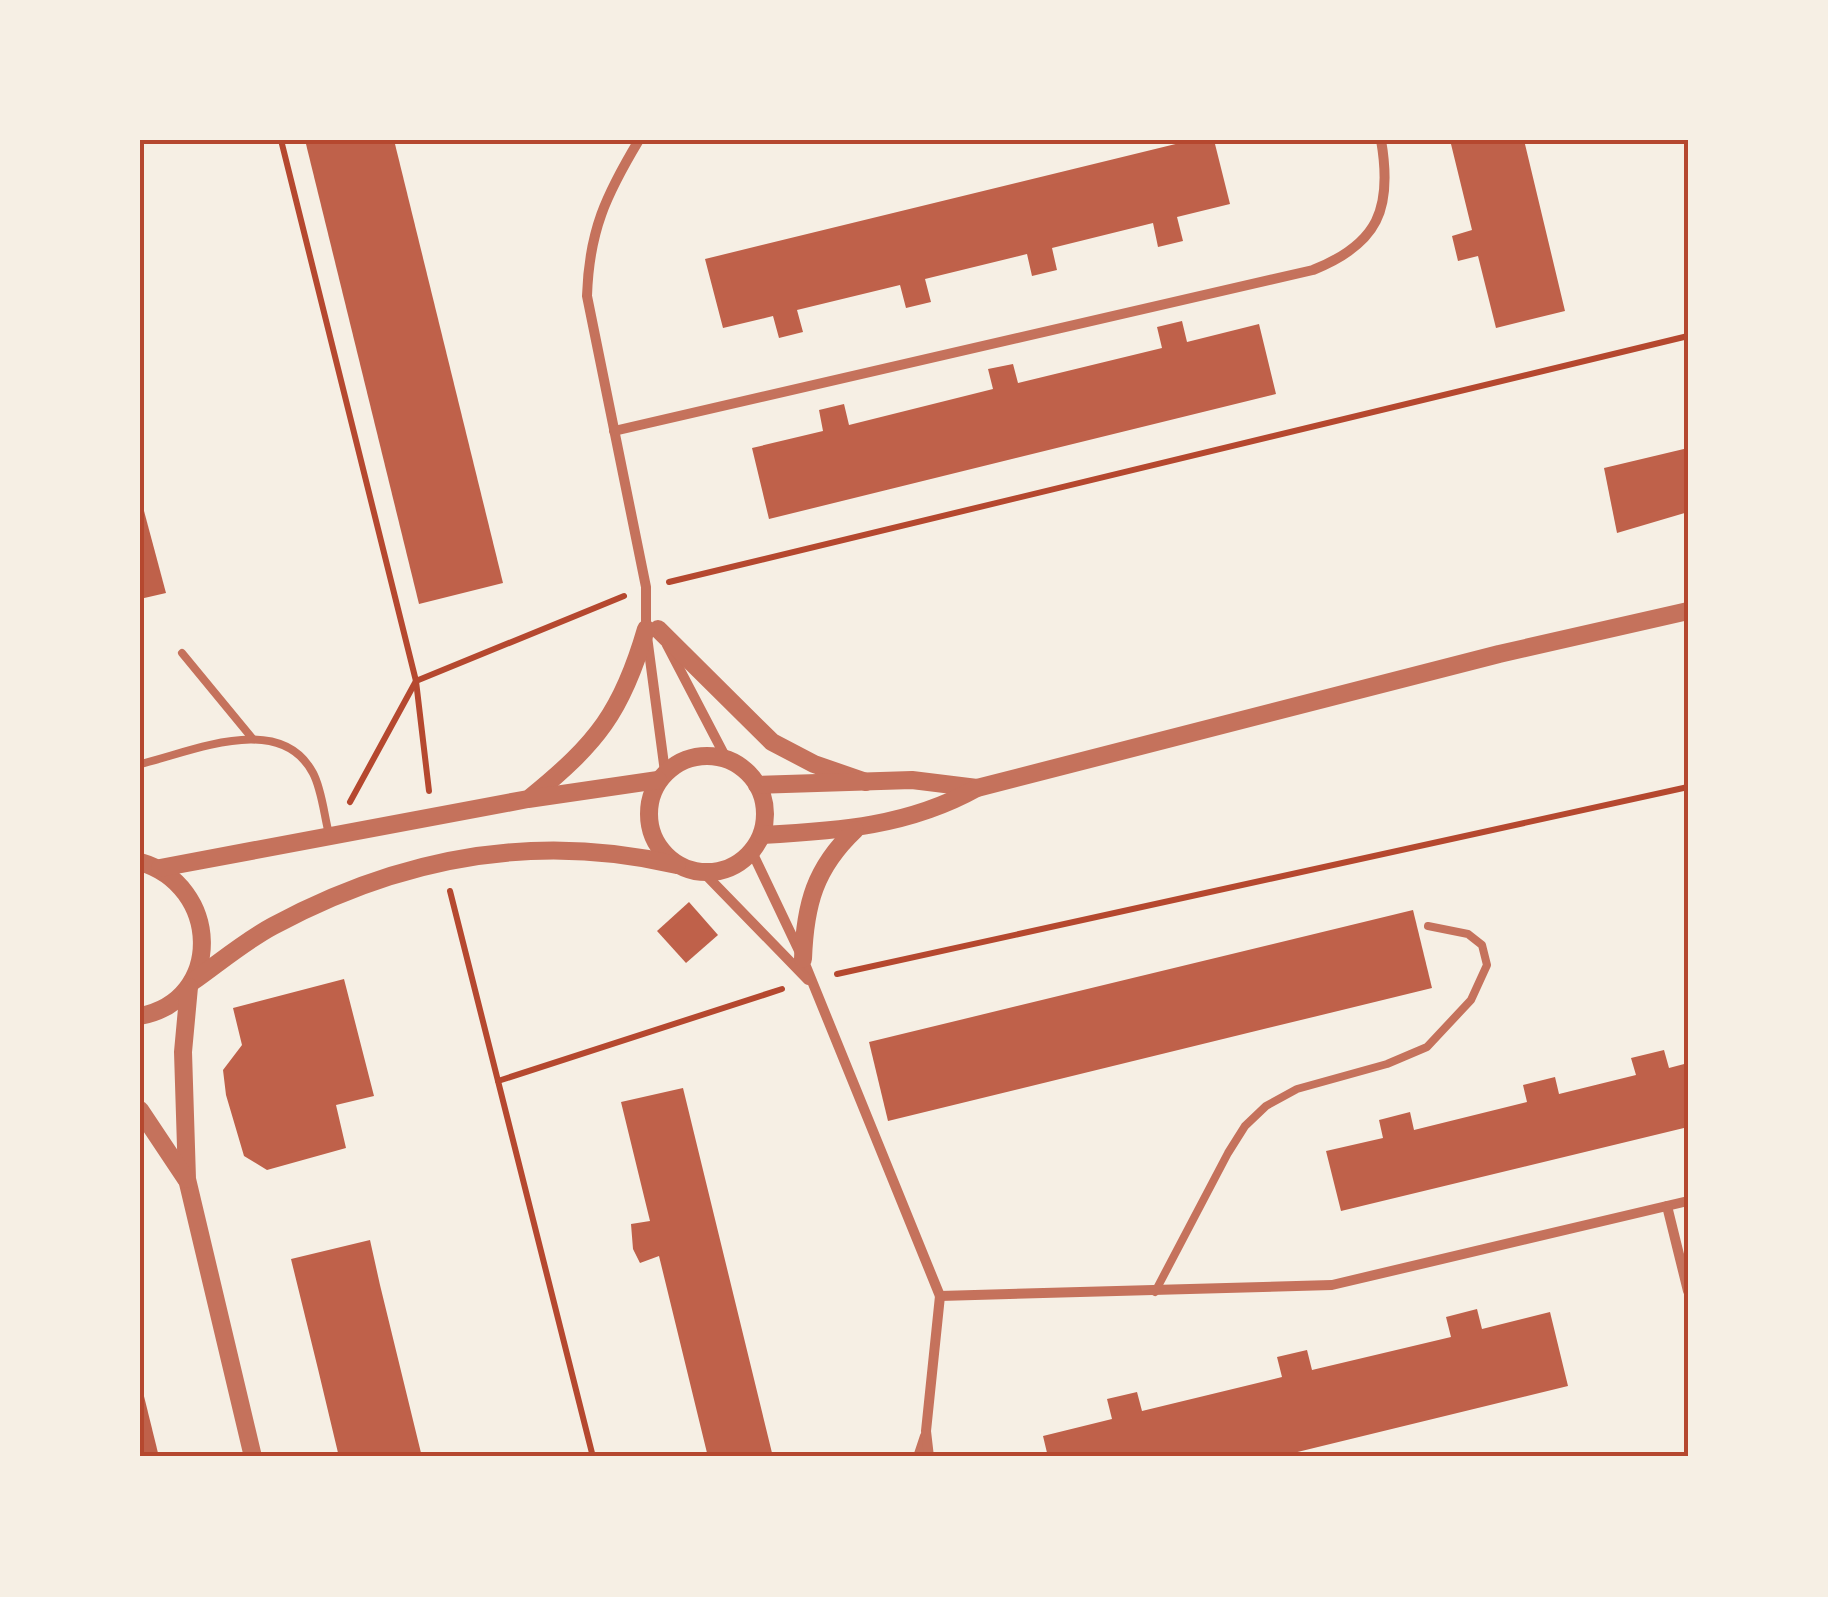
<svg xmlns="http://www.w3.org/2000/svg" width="1828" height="1597" font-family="Raleway,sans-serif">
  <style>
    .building { fill: #bf614a }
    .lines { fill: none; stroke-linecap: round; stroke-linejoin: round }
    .path { stroke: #b5482f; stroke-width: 6 }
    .service { stroke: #c5725c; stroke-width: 8 }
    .minor { stroke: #c5725c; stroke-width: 10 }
    .tertiary { stroke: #c5725c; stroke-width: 18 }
    .neatline { fill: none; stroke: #b5482f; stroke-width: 4 }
  </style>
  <rect width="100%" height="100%" fill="#f6efe4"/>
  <!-- building -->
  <g class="building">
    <path d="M 305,140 L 394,140 L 503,583 L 419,604 Z"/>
    <path d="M 1192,140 L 1214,140 L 1230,204 L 1177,217 L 1183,241 L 1158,247 L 1153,223 L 1052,248 L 1057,270 L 1032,276 L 1027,254 L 925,279 L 931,302 L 906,308 L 900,285 L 797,310 L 803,332 L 779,338 L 773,316 L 723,328 L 705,259 Z"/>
    <path d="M 1450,140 L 1524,140 L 1565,311 L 1496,328 L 1478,256 L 1458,261 L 1452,236 L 1472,230 Z"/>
    <path d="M 1182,321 L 1187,342 L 1259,324 L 1276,394 L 769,519 L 752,448 L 823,431 L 819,410 L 844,404 L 849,425 L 993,389 L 988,369 L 1013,364 L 1018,383 L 1162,348 L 1157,327 Z"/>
    <path d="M 1688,448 L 1688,512 L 1617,533 L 1604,468 Z"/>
    <path d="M 140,496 L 166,593 L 140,599 Z"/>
    <path d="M 689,902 L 718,935 L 686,963 L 657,931 Z"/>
    <path d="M 1413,910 L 1432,988 L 888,1121 L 869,1042 Z"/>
    <path d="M 344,979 L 374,1096 L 336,1105 L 346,1148 L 267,1170 L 244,1156 L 226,1095 L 223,1070 L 242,1045 L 233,1008 Z"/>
    <path d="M 1664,1050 L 1669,1068 L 1688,1063 L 1688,1127 L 1341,1211 L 1326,1151 L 1383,1138 L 1379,1120 L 1410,1112 L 1414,1130 L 1527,1102 L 1523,1085 L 1555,1077 L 1559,1094 L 1636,1075 L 1631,1058 Z"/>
    <path d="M 683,1088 L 773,1457 L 708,1457 L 659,1256 L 640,1263 L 633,1249 L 631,1224 L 650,1221 L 621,1102 Z"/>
    <path d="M 370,1240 L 380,1285 L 422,1457 L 339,1457 L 318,1369 L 291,1259 Z"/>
    <path d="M 1477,1309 L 1482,1329 L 1550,1312 L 1568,1386 L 1277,1457 L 1048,1457 L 1043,1436 L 1112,1419 L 1107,1399 L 1137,1392 L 1142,1411 L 1282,1377 L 1277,1357 L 1307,1350 L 1312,1370 L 1451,1337 L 1446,1317 Z"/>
    <path d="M 140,1384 L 141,1384 L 159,1457 L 140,1457 Z"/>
  </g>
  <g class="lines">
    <!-- path -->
    <g class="path">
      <path d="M 281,140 L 416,681 L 429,791"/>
      <path d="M 669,582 L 1688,336"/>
      <path d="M 350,802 L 416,681 L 624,596"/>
      <path d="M 450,891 L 593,1457"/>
      <path d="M 837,974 L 1688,787"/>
      <path d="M 498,1081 L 782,989"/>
    </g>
    <!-- service -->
    <g class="service">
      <path d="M 182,653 L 252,738"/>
      <path d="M 140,764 C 192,752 280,711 313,773 C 322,790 324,815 329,834"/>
      <path d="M 1155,1292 L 1228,1153 L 1245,1126 L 1266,1106 L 1297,1089 L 1387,1064 L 1427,1047 L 1471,1000 L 1487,965 L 1482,945 L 1468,934 L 1428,926"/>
    </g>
    <!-- minor -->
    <g class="minor">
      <path d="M 639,140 C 606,195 589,231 587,296 L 646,587 L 646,629 L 665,772"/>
      <path d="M 614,431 L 1313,270 C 1378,244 1393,209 1381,140"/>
      <path d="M 667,645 L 727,760"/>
      <path d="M 752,852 L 803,959 L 940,1296 L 1332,1285 L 1688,1201"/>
      <path d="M 704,873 L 808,980"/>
      <path d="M 1667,1206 L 1688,1291"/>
      <path d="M 918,1457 L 925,1436"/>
      <path d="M 929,1457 L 926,1431 L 940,1296"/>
    </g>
    <!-- tertiary -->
    <g class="tertiary">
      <path d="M 658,629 L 772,742 L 814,764 L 866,782"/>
      <circle cx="707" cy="814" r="58"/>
      <path d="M 757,785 L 912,780 L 977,788"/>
      <path d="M 531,797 C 597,743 622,712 646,629"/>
      <path d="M 762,835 C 839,831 909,826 977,788 L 1499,654 L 1688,611"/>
      <path d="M 140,862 C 220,885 225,1000 140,1016"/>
      <path d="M 160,868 L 528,799 L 658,780"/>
      <path d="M 803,959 C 805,904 815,868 855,830"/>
      <path d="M 192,982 C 219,963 245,941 273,926 C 401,857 536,832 677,865"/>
      <path d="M 189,987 L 183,1052 L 187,1179 L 253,1457"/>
      <path d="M 140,1110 L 186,1179"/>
    </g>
  </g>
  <!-- border -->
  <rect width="1828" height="1597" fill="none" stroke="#f6efe4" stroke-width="285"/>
  <rect x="142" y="142" width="1544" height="1312" class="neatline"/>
</svg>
